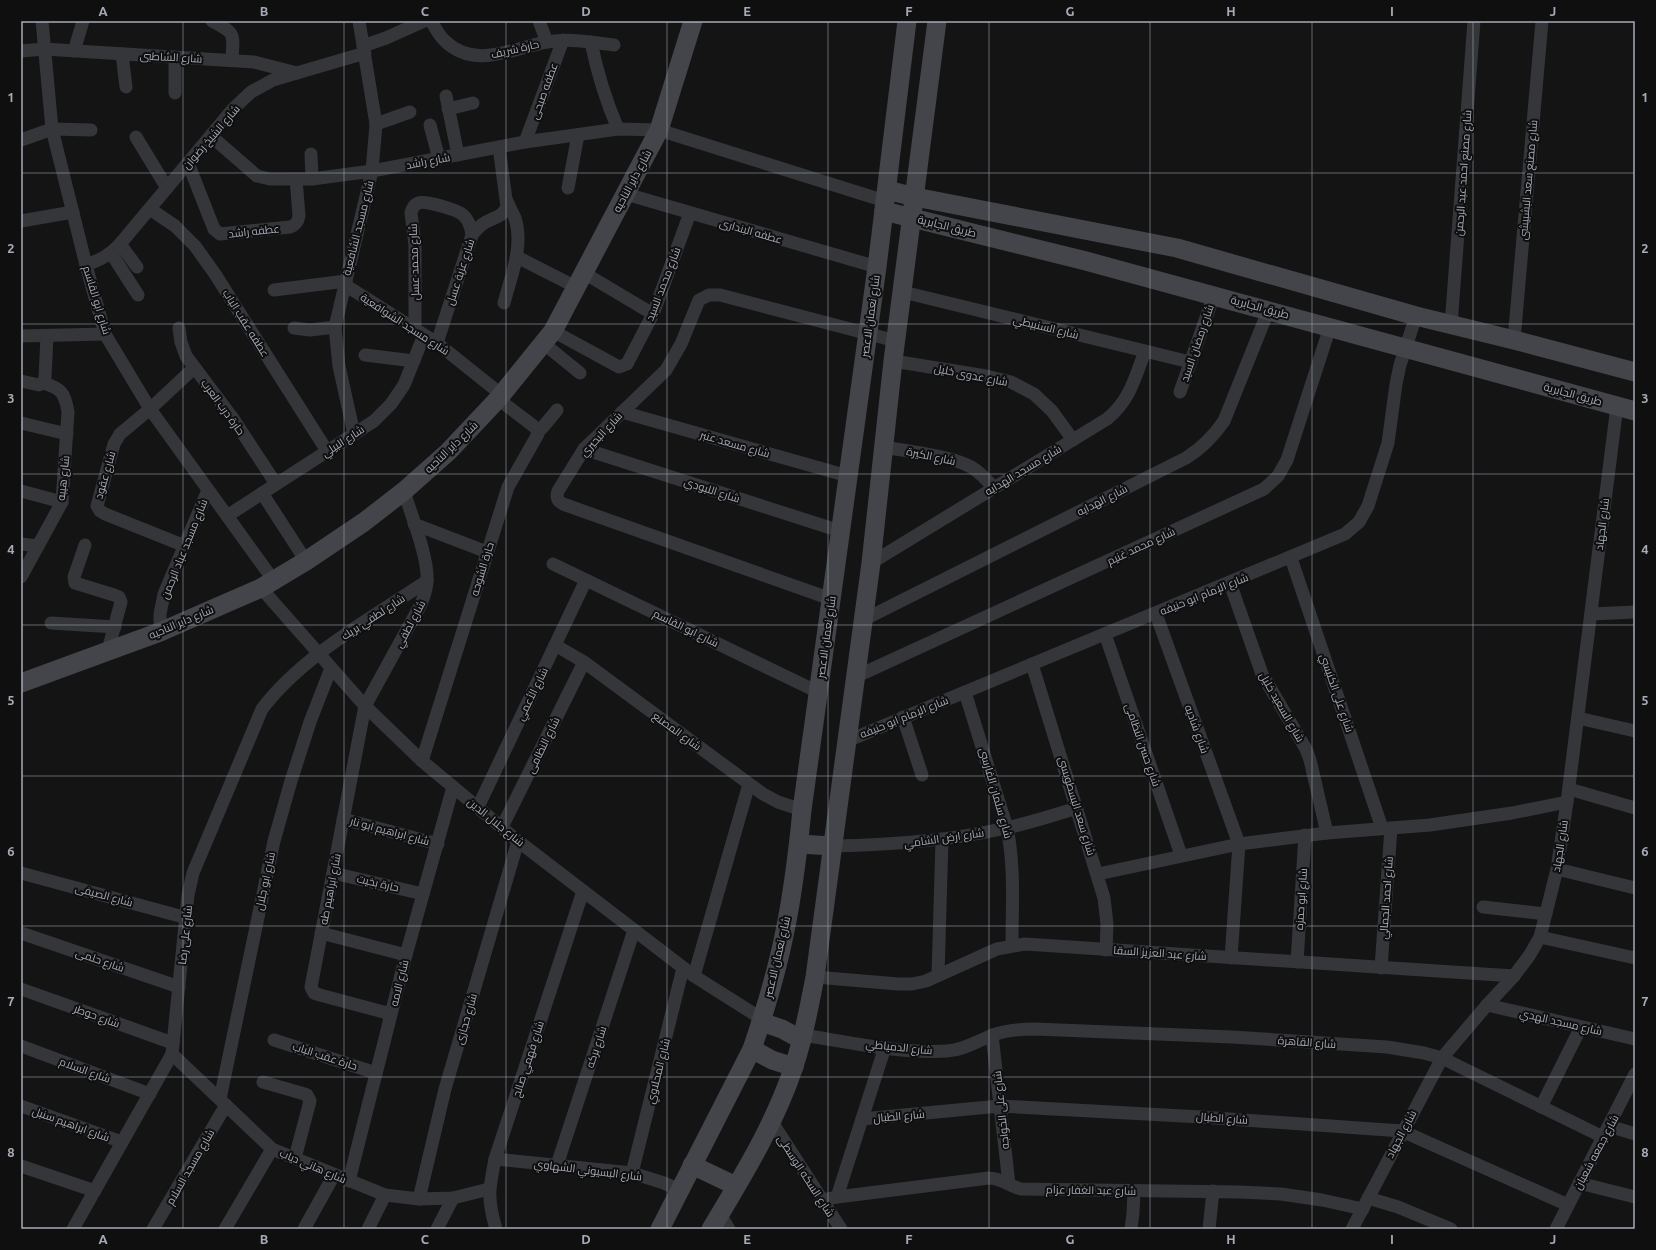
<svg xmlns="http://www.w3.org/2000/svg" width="1656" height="1250" font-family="Ubuntu,Cairo,sans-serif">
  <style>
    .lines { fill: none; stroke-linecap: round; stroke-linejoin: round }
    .street { stroke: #35363a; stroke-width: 13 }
    .secondary { stroke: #43454a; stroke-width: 19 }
    .grid { fill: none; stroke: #a6abb5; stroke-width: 1; stroke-opacity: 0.55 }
    .labels { text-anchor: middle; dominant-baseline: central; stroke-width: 4; stroke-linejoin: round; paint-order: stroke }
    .street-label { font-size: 11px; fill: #a6abb5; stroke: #0f0f10 }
    .neatline { fill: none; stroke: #a6abb5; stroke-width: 1.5 }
    .grid-label { font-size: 13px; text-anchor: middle; font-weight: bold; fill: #a6abb5 }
  </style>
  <rect width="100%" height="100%" fill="#141415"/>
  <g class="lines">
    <!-- street -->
    <g class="street">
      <path d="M 42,21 L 52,129 L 86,265 L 105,334 L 150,409 L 274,581"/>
      <path d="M 212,21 C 237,34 233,33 232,60"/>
      <path d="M 431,21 C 435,27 439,36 445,41 C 475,70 513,48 547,42 C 569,38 592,42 614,45"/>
      <path d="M 539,21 L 547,42"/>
      <path d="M 591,42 C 597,72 606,101 618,129"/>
      <path d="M 363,46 L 386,38 L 424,21"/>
      <path d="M 21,51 L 44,49 L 254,62 L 297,73"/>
      <path d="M 74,51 L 83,21"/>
      <path d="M 122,54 L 126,87"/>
      <path d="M 175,93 L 175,57"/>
      <path d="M 446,96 L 458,155"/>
      <path d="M 448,109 L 473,103"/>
      <path d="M 376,124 L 410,112"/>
      <path d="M 430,125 L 439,159"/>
      <path d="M 211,136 L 257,176 L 270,179 L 312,179 L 372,171 L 525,142 L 618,129 L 659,130 L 885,201"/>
      <path d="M 136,137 L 167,188"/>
      <path d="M 21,140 L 52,129 L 91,130"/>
      <path d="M 525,142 L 563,40"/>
      <path d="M 311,154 L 312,179"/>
      <path d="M 188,163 L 214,229 L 220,234 L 290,227 C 296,225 298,222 299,216 L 296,179"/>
      <path d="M 568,188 L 578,135"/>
      <path d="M 626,194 L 877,267"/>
      <path d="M 150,209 L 175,226 L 195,246 L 215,274 L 327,451"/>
      <path d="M 21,221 L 73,212"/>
      <path d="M 120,244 L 137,267"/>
      <path d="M 111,253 L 138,295"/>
      <path d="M 517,257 L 576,287"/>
      <path d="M 86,265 C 100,260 110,255 120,244 L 233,109 L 251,92 L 273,80 L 365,53"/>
      <path d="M 584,273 L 653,314"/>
      <path d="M 345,285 L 437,343 L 502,395"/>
      <path d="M 274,290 L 346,281"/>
      <path d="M 903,292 L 1190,362"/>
      <path d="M 504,303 C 511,276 524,246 515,218 C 512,212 509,206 507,201"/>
      <path d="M 1451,325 L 1474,21"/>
      <path d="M 179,328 L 181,342 L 186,356 L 234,420 L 276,484"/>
      <path d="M 294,328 L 310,330 L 335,327"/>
      <path d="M 415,330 L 415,245 L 411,213 C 412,208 414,205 418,203 C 425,200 458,210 463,215 C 469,220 471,228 472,235"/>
      <path d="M 553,331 L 619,367 L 627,364 L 653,314 L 690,213"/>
      <path d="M 21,336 L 105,334"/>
      <path d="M 1514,340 L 1542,21"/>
      <path d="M 437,343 L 472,235 C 476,230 480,225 486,222 C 495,217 502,217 507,207 L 499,147"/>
      <path d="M 543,343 L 580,373"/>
      <path d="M 365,355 L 414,361"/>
      <path d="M 893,361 L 986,376 L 1011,382 L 1034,394 L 1052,411 L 1073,440"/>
      <path d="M 21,381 L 39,385 L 43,383 L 45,378 L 47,336"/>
      <path d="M 1180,392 L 1214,295"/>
      <path d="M 622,412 L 848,476"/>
      <path d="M 21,423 L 67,434"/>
      <path d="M 538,432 L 543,427 L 557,410"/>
      <path d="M 354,434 L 339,366 L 335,327 L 372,171 L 376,124 L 359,21"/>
      <path d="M 883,447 C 906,451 952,456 971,467 C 980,472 987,480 994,488"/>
      <path d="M 584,449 L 840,531"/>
      <path d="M 21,491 L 62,502"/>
      <path d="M 262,493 L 306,561"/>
      <path d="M 227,516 L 374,421 L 391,404 L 404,385 L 424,335"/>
      <path d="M 414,524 L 487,552"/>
      <path d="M 21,544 L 38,546"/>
      <path d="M 85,545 L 74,577 L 75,583 L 114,595 L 119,597 L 121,602 L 108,650"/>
      <path d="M 185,546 L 105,514 L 100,511 L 97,506 L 114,444 L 120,434 L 150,409 L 194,368"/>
      <path d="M 1291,558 L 1382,828"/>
      <path d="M 871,563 L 1107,419 C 1130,400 1135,378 1145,351"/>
      <path d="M 553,564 L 818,692"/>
      <path d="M 21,577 L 62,502 L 68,412 C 65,393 61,388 43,383"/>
      <path d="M 1230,583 L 1262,674 L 1306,749 L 1310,760 L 1327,833"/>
      <path d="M 261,588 L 365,706 L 422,761 L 518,841 L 694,976 L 762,1019"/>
      <path d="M 831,599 L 563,504 C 557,501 556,497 558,491 L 584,449 L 666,370 L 681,344 L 699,300 L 709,295 L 720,295 L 896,341"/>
      <path d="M 1156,614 L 1239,844 L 1231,958"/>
      <path d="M 1591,614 L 1635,612"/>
      <path d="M 863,620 L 1186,458 C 1202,448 1213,437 1224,421 L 1269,309"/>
      <path d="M 51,623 L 115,627"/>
      <path d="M 160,632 L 160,614 L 164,594 L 208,490"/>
      <path d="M 1105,634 L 1181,855"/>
      <path d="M 555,645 L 584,662 L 763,794 L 778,802 L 802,810"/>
      <path d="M 1032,664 L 1104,898 L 1107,924 L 1106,950"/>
      <path d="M 855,677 L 1264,489 L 1278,476 L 1287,460 L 1330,327"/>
      <path d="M 965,692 L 1007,828 C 1015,866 1012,906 1012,945"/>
      <path d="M 903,717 L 922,775"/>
      <path d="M 1578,718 L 1635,731"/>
      <path d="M 847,741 L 1345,534 L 1359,522 L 1368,506 L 1388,443 L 1396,384 L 1400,365 L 1416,316"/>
      <path d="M 422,761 L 508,487 L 538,434 L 536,428 L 498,399"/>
      <path d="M 1569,789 L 1635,808"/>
      <path d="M 478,807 L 586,580"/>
      <path d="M 343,819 L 438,844"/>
      <path d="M 502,827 L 584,662"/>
      <path d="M 832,846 C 891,845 949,841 1006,828 C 1030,823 1054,815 1077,808"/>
      <path d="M 1557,869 L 1635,888"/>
      <path d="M 21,873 L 187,918"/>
      <path d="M 333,873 L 423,894"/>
      <path d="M 1098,874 L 1239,844 L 1327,833 L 1430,825 L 1512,813 L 1567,802"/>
      <path d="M 1483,907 L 1546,914"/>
      <path d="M 21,933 L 179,987"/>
      <path d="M 321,933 L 406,955"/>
      <path d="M 1540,937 L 1635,958"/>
      <path d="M 1297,962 L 1305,835"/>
      <path d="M 1381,968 L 1391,828"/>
      <path d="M 938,975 L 942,840"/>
      <path d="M 694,976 L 749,784"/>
      <path d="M 815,977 L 898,984 L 912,984 L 926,981 L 997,949 L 1025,944 L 1514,976"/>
      <path d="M 21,989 L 173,1043"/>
      <path d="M 1487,1005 L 1635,1039"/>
      <path d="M 391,1014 L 320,995 L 314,993 L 311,987 L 365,706 L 420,606 C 424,598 426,591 427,582 C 429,558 411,515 404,491"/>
      <path d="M 803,1035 C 848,1042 901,1054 947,1051 C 964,1050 977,1041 993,1035 C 1006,1030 1021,1029 1035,1029 L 1232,1037 L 1387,1047 L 1424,1053 L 1442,1058 L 1603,1137"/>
      <path d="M 992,1035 L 1009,1184"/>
      <path d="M 274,1040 L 376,1073"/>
      <path d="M 21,1046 L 150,1094"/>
      <path d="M 172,1054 L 272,1149 L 385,1195 L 419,1199 L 453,1198 L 489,1189"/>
      <path d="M 263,1082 L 301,1093 L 307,1095 L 310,1101 L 295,1158"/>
      <path d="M 220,1099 L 274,841 L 291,781 L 310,722 L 331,668"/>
      <path d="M 21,1106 L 122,1142"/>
      <path d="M 1541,1107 L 1581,1027"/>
      <path d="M 862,1119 L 1000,1106 L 1201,1117 L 1402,1131 L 1568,1205"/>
      <path d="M 772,1122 L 841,1229"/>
      <path d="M 1609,1126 L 1635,1134"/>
      <path d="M 495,1159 L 632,1173 L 664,1183 L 679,1190"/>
      <path d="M 557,1165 L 634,930"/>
      <path d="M 21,1166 L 95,1191"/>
      <path d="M 632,1173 L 683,968"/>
      <path d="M 349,1181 L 406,955 L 453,787"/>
      <path d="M 1579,1183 L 1635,1197"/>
      <path d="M 837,1197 L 885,1047"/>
      <path d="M 1368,1198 L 1398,1207 L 1451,1229"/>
      <path d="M 419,1199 L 445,1089 L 518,841"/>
      <path d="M 822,1200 L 837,1197 L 989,1178 C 1001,1178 1009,1186 1021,1189 L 1240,1192 L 1281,1194 L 1322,1200 L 1363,1209"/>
      <path d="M 720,1214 L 729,1229"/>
      <path d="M 73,1229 L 172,1054 L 188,895 L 193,873 L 262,709 C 303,655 372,618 427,581"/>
      <path d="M 153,1229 L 226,1105"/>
      <path d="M 225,1229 L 272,1149"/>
      <path d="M 304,1229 L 334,1175"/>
      <path d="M 368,1229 L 385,1195"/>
      <path d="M 437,1229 L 453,1198"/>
      <path d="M 496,1229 C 487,1199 489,1189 495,1159 L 583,891"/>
      <path d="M 1131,1229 L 1133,1213 L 1134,1191"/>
      <path d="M 1209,1229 L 1213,1191"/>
      <path d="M 1352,1229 L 1442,1058 L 1487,1005 L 1514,976 L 1529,956 L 1540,937 L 1557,869 L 1567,802 L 1617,406"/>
      <path d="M 1556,1229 L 1635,1074"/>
    </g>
    <!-- secondary -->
    <g class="secondary">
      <path d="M 887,190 L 915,197 L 1177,248 L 1416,316 L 1514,340 L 1635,372"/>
      <path d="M 884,211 L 1086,261 L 1635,411"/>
      <path d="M 21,683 L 160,632 L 261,588 L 306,561 L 364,522 L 404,491 L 448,452 L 498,399 L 553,331 L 659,130 L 693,21"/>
      <path d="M 799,844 L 832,846"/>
      <path d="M 761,1022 L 782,1029 L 802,1040"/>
      <path d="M 752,1049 L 772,1060 L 794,1067"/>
      <path d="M 692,1165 L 736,1186"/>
      <path d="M 660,1229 L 752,1049 C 765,1011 777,971 785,931 C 793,892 798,851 802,810 L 877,267 L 907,21"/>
      <path d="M 711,1229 C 742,1177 775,1124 794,1066 C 804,1037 809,1007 815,977 L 871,563 L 893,361 L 937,21"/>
    </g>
  </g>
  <!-- grid -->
  <path class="grid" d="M 183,21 L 183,1229M 344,21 L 344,1229M 506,21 L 506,1229M 667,21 L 667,1229M 828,21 L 828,1229M 989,21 L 989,1229M 1150,21 L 1150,1229M 1312,21 L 1312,1229M 1473,21 L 1473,1229M 21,173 L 1635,173M 21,324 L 1635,324M 21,474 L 1635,474M 21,625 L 1635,625M 21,776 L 1635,776M 21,926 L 1635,926M 21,1077 L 1635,1077"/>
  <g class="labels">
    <!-- street labels -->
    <g class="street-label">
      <text transform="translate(515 49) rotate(-13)">حارة شريف</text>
      <text transform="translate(171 57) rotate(3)">شارع الشاطبى</text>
      <text transform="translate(544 91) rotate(-70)">عطفه صبحى</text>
      <text transform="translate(211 137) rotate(-49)">شارع الشيخ رضوان</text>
      <text transform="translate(428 161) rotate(-11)">شارع راشد</text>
      <text transform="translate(1463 173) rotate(-86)">شارع مصنع احمد عبد الرحمن</text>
      <text transform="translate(1528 180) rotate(-85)">شارع مصنع سعد البشبيشى</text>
      <text transform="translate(632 181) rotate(-62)">شارع داير الناحيه</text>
      <text transform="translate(947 226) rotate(14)">طريق الجابرية</text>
      <text transform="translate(358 228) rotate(-76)">شارع مسجد الشافعية</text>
      <text transform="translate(254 231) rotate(-6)">عطفه راشد</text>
      <text transform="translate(751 231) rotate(16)">عطفه البندارى</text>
      <text transform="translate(414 262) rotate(-92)">شارع محمد عسل</text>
      <text transform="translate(460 272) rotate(-72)">شارع عزبة عسل</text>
      <text transform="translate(663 284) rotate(-69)">شارع محمد السيد</text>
      <text transform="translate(97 300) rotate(73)">شارع ابو القاسم</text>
      <text transform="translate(1260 307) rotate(15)">طريق الجابرية</text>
      <text transform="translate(870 316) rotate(-82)">شارع نعمان الاعصر</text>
      <text transform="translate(246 323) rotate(58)">عطفه عقب الباب</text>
      <text transform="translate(405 324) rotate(33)">شارع مسجد الشوافعية</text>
      <text transform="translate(1046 327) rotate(14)">شارع السنبيطي</text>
      <text transform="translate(1197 343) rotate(-71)">شارع رمضان السيد</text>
      <text transform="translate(971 375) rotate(11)">شارع عدوى خليل</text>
      <text transform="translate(1573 394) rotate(15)">طريق الجابرية</text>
      <text transform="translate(223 407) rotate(54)">حارة درب العرب</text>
      <text transform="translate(601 434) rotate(-47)">شارع البحيري</text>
      <text transform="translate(343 441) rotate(-33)">شارع البيلي</text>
      <text transform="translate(735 444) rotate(16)">شارع مسعد عنبر</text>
      <text transform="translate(451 447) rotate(-44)">شارع داير الناحيه</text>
      <text transform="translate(931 456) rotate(12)">شارع الكيرة</text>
      <text transform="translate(1023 470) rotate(-31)">شارع مسجد الهدايه</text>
      <text transform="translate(105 475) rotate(-74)">شارع عقود</text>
      <text transform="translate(63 478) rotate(-84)">شارع هيبه</text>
      <text transform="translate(712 490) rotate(18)">شارع اللبودي</text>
      <text transform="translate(1102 500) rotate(-27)">شارع الهدايه</text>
      <text transform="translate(1602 524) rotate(-83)">شارع الجهاد</text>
      <text transform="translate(1141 546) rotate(-25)">شارع محمد غنيم</text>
      <text transform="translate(184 549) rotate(-68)">شارع مسجد عباد الرحمن</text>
      <text transform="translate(482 569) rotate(-73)">حارة الشوحه</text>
      <text transform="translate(1204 594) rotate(-22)">شارع الإمام ابو حنيفه</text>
      <text transform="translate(373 617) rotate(-33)">شارع لطفي بريك</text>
      <text transform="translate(181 622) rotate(-23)">شارع داير الناحيه</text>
      <text transform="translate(410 624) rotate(-62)">شارع لطفي</text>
      <text transform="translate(686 628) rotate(26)">شارع ابو القاسم</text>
      <text transform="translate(826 637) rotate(-82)">شارع نعمان الاعصر</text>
      <text transform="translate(1337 693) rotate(71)">شارع على الكنيسي</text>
      <text transform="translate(532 694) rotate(-64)">شارع الأعمي</text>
      <text transform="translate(1282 707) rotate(60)">شارع السعيد خليل</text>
      <text transform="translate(904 717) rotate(-22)">شارع الإمام ابو حنيفه</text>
      <text transform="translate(1197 729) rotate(70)">شارع شاديه</text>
      <text transform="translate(677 731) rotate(36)">شارع المصنع</text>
      <text transform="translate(543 745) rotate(-64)">شارع النظامى</text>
      <text transform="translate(1143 745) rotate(71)">شارع حسن النظامى</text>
      <text transform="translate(996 793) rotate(74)">شارع سلمان الفارسى</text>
      <text transform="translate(1077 806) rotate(73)">شارع سعد البسطويسى</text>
      <text transform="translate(496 822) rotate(39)">شارع جلال الدين</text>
      <text transform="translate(390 831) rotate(15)">شارع ابراهيم ابو نار</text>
      <text transform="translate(944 838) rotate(-8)">شارع ارض الشامي</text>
      <text transform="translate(1560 846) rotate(-81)">شارع الجهاد</text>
      <text transform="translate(265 881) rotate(-78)">شارع ابو جلال</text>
      <text transform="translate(378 883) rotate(13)">حارة بخيت</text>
      <text transform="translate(330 889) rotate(-79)">شارع ابراهيم طه</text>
      <text transform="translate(104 895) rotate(15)">شارع الصيفى</text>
      <text transform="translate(1386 898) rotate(-86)">شارع احمد الجمالي</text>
      <text transform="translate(1301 899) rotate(-86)">شارع ابو حمزه</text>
      <text transform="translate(185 935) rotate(-84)">شارع على رضا</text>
      <text transform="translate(1160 953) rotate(4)">شارع عبد العزيز السقا</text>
      <text transform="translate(777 957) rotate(-77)">شارع نعمان الاعصر</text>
      <text transform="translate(100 960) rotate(19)">شارع حلمى</text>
      <text transform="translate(399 983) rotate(-76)">شارع الامه</text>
      <text transform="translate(97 1016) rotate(20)">شارع حوطر</text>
      <text transform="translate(466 1019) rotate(-74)">شارع حجازى</text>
      <text transform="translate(1561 1022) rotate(13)">شارع مسجد الهدي</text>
      <text transform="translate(1307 1042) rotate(4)">شارع القاهرة</text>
      <text transform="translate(596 1047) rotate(-72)">شارع بركه</text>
      <text transform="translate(899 1047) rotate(6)">شارع الدمياطي</text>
      <text transform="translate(325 1056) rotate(18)">حارة عقب الباب</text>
      <text transform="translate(528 1059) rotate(-72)">شارع فهمي صالح</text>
      <text transform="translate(85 1070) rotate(20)">شارع السلام</text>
      <text transform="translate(658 1071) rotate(-76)">شارع المحلاوي</text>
      <text transform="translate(1001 1110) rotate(-96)">شارع على الخواجه</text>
      <text transform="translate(899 1116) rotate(-5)">شارع الطبال</text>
      <text transform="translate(1222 1118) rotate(4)">شارع الطبال</text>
      <text transform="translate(71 1124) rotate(20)">شارع ابراهيم سنبل</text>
      <text transform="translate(1401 1134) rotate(-62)">شارع الجهاد</text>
      <text transform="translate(1596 1152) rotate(-62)">شارع جمعه شعبان</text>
      <text transform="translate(313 1166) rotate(23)">شارع هاني دياب</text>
      <text transform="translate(190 1167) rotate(-60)">شارع مسجد السلام</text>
      <text transform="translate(588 1170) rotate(7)">شارع البسيوني الشهاوي</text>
      <text transform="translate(806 1176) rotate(57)">شارع السكه الوسطى</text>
      <text transform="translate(1091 1190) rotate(1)">شارع عبد الغفار عزام</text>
    </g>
  </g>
  <!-- border -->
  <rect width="1656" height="1250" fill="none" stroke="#0f0f10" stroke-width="44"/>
  <rect x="22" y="22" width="1612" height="1206" class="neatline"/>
  <g class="grid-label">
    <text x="103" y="16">A</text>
    <text x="264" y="16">B</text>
    <text x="425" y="16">C</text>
    <text x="586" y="16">D</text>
    <text x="747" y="16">E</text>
    <text x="909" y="16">F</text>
    <text x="1070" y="16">G</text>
    <text x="1231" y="16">H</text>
    <text x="1392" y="16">I</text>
    <text x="1553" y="16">J</text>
    <text x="11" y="102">1</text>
    <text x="1645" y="102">1</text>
    <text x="11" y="253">2</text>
    <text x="1645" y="253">2</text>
    <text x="11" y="403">3</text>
    <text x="1645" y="403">3</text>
    <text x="11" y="554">4</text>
    <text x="1645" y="554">4</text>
    <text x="11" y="705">5</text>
    <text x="1645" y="705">5</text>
    <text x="11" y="856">6</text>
    <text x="1645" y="856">6</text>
    <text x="11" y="1006">7</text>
    <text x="1645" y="1006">7</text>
    <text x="11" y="1157">8</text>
    <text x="1645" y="1157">8</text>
    <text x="103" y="1244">A</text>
    <text x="264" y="1244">B</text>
    <text x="425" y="1244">C</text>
    <text x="586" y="1244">D</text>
    <text x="747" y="1244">E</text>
    <text x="909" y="1244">F</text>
    <text x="1070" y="1244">G</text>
    <text x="1231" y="1244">H</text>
    <text x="1392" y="1244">I</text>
    <text x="1553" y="1244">J</text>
  </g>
</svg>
